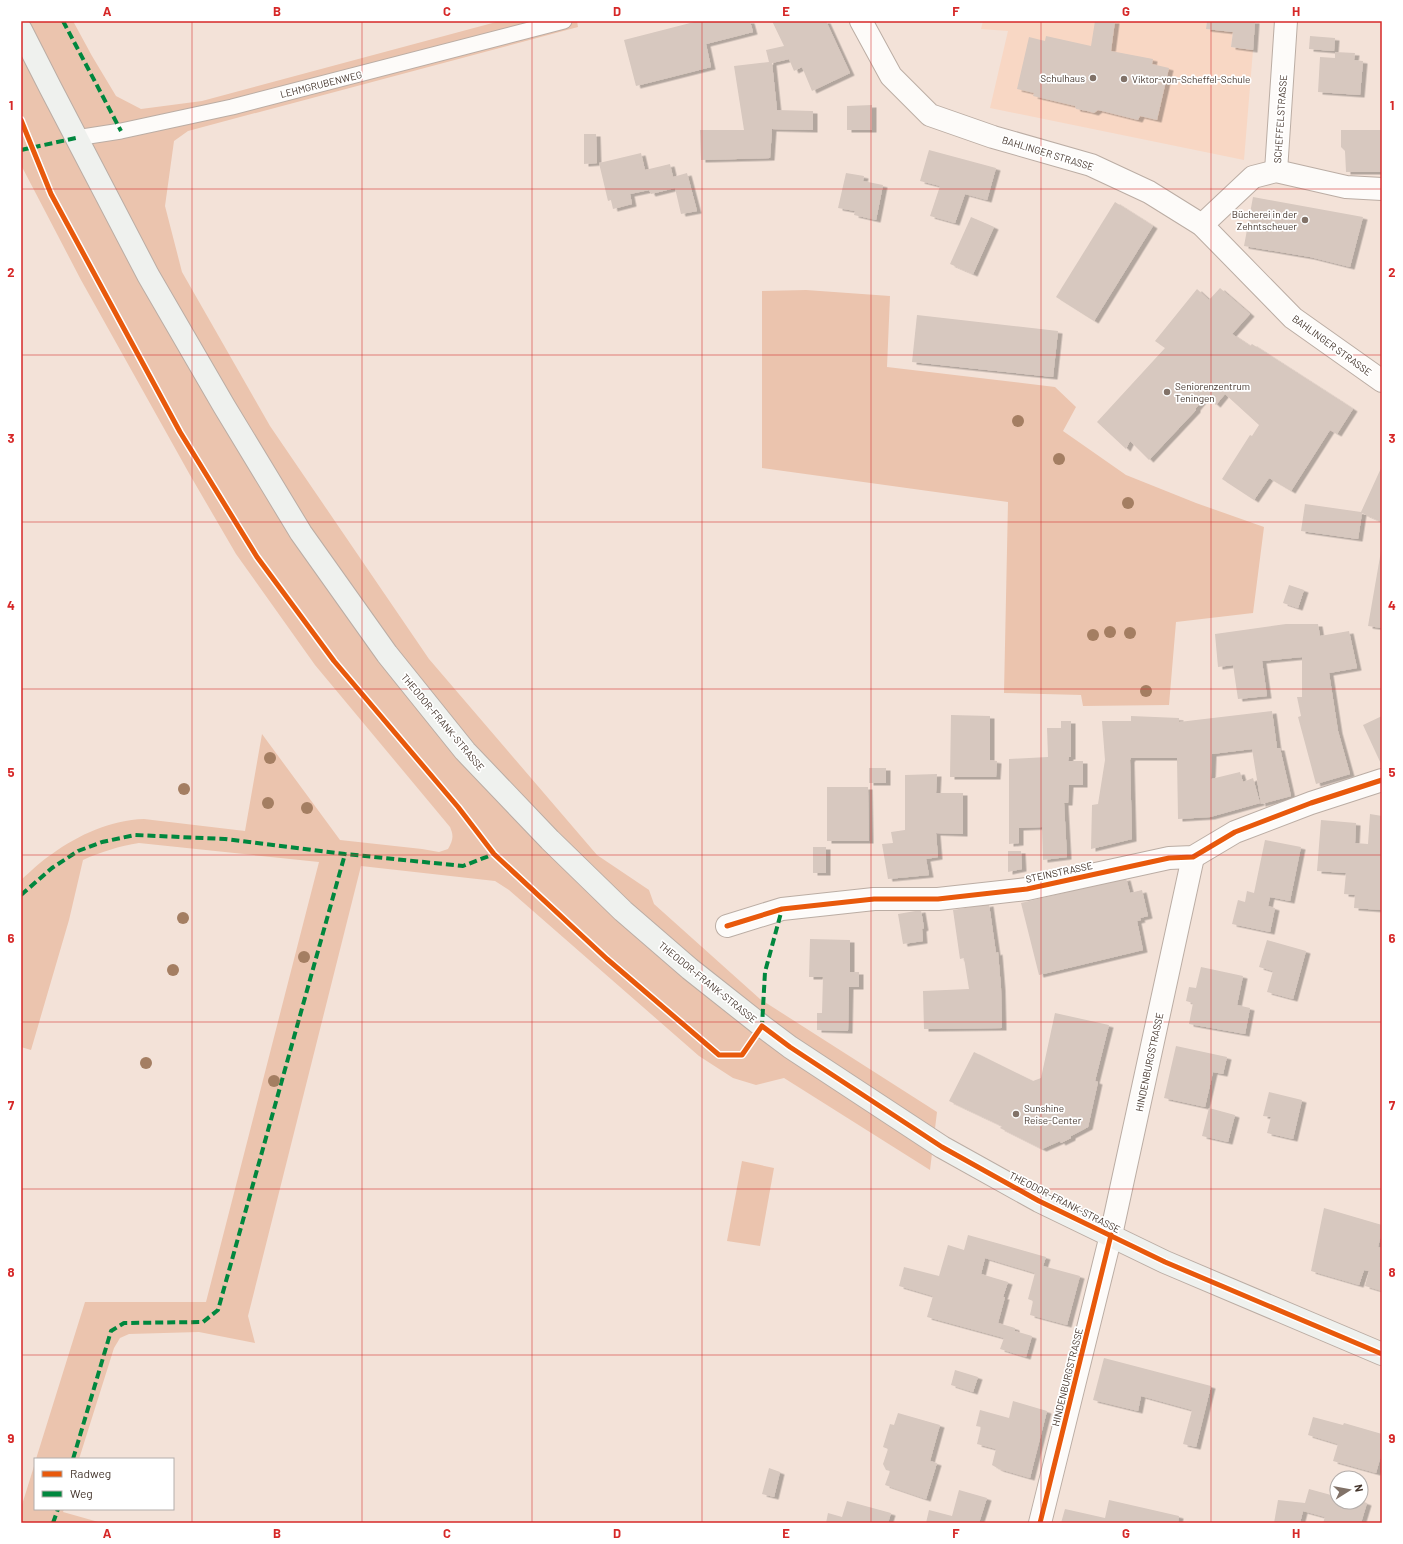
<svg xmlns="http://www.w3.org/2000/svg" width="1403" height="1544" font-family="Barlow,sans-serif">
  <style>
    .built { fill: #f8d7c4 }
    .green { fill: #ebc4ae }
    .building { fill: #d7c8bf; filter: url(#shadow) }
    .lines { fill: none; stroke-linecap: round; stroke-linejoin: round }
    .service-casing { stroke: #bbada4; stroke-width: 17 }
    .minor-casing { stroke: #bbada4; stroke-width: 24 }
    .secondary-casing { stroke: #bbada4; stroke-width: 24 }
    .service { stroke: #fdfbf9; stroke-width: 15 }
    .minor { stroke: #fdfbf9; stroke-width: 22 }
    .secondary { stroke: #eff1ee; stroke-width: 22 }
    .quiet { stroke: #00873e; stroke-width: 4; stroke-dasharray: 8 4; stroke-linecap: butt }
    .cycleway-casing { stroke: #fff; stroke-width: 8 }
    .cycleway { stroke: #e8590c; stroke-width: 5 }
    .tree { fill: #a47e62 }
    .grid { fill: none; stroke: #d62828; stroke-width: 1; stroke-opacity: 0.55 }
    .poi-dot { fill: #817268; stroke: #fff; stroke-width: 1.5 }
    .labels { text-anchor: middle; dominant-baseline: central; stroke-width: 3.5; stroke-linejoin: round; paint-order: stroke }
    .poi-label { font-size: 10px; fill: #44352c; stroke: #fff; text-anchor: start }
    .street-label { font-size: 10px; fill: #44352c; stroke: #fff }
    .neatline { fill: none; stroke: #d62828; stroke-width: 1.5 }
    .grid-label { font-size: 13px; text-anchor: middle; font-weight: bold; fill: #d62828 }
  </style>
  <defs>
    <filter id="shadow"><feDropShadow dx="4.5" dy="2.5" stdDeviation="0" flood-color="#0004"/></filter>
  </defs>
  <rect width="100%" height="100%" fill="#f3e2d8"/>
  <!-- built -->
  <path class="built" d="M 983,21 L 1207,21 L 1206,29 L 1233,32 L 1231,47 L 1253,50 L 1244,160 L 990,108 L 1008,31 L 981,29 Z"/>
  <!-- green -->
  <g class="green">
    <path d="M 21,21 L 73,21 L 92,56 L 116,96 L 141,109 L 202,101 L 500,21 L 577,21 L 578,27 L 188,131 L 174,141 L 165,206 L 182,272 L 270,426 L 429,659 L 597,855 L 649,890 L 654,904 L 760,999 L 937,1112 L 930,1170 L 784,1078 L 756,1085 L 733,1078 L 699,1056 L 509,890 L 495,881 L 361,866 L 248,1316 L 255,1343 L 199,1332 L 129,1334 L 120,1338 L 114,1348 L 79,1459 L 36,1459 L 85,1302 L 206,1302 L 319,862 L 139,843 C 120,846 100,852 83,860 L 69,920 L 31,1050 L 21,1047 L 21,880 C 31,871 41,861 52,854 C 78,835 111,820 144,819 L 245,831 L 262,734 L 340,840 L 422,849 L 439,852 L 448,849 C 453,840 454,836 450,827 L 315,665 L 236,554 L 190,475 L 81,280 L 21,165 Z"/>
    <path d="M 806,290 L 890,296 L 887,367 L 1055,387 L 1076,407 L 1063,431 L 1126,475 L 1196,503 L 1264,527 L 1253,613 L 1176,622 L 1169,705 L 1083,706 L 1081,695 L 1004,693 L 1008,502 L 762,468 L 762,291 Z"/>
    <path d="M 742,1161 L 774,1168 L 760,1246 L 727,1241 Z"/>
    <path d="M 35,1463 L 35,1509 L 64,1509 L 63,1512 L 102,1523 L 21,1523 L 21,1508 Z"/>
  </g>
  <!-- building -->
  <g class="building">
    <path d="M 698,21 L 700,22 L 705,21 L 750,21 L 753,32 L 706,44 L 711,67 L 636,86 L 624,40 Z"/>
    <path d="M 772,21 L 826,21 L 850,73 L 812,91 L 802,67 L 794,71 L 789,59 L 772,63 L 777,110 L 813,111 L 813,130 L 772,129 L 770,158 L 701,160 L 700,130 L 744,130 L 734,66 L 769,62 L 766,50 L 784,46 Z"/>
    <path d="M 1095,21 L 1115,21 L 1111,51 L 1153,59 L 1152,64 L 1169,68 L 1157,120 L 1140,116 L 1138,120 L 1098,110 L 1094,113 L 1087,111 L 1076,109 L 1075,106 L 1033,96 L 1034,93 L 1017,89 L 1029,37 L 1045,41 L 1046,36 L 1091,46 Z"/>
    <path d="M 1207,21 L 1255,21 L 1253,50 L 1231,47 L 1233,32 L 1206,29 Z"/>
    <path d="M 1310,36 L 1335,38 L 1334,51 L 1309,49 Z"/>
    <path d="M 1335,52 L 1355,53 L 1354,60 L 1363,61 L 1360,95 L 1318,92 L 1320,57 L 1335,58 Z"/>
    <path d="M 872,105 L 872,130 L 847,130 L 847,106 Z"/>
    <path d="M 1341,130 L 1382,130 L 1382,172 L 1346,172 L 1345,151 L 1341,147 Z"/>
    <path d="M 584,134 L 596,134 L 597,163 L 584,164 Z"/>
    <path d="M 929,150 L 996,168 L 987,200 L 965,194 L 955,223 L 930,216 L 940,186 L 920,181 Z"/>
    <path d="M 641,153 L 645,170 L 670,164 L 673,177 L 687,173 L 697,211 L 681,214 L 675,188 L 651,194 L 649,190 L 630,194 L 632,204 L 613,209 L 611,200 L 608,201 L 599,163 Z"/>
    <path d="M 846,173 L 864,176 L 863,181 L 883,185 L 876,220 L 854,215 L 855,211 L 838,208 Z"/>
    <path d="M 1253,197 L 1363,217 L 1350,267 L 1310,257 L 1244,246 Z"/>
    <path d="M 1115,202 L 1153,226 L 1094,321 L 1056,297 Z"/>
    <path d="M 971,217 L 994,227 L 973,274 L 950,264 Z"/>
    <path d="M 1220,288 L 1250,314 L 1232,334 L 1250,346 L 1252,344 L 1353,409 L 1337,434 L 1330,430 L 1291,491 L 1269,478 L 1254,500 L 1222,479 L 1250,435 L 1252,436 L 1259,425 L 1225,394 L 1216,405 L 1206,396 L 1196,408 L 1196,410 L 1149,460 L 1130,441 L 1126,449 L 1097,422 L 1165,348 L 1155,341 L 1197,289 L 1209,300 Z"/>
    <path d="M 917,315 L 1058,331 L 1053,377 L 912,362 Z"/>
    <path d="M 1382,466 L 1382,522 L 1362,513 L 1358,539 L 1301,531 L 1305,504 L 1361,512 Z"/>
    <path d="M 1381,551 L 1382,551 L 1382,628 L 1368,626 Z"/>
    <path d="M 1289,585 L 1304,590 L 1298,608 L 1283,603 Z"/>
    <path d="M 1286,624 L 1318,624 L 1320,636 L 1349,631 L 1357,668 L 1329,673 L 1338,731 L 1350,774 L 1316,784 L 1298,717 L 1301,716 L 1297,697 L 1302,697 L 1302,657 L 1262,661 L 1267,696 L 1238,699 L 1233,665 L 1218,667 L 1215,634 Z"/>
    <path d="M 1272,711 L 1277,748 L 1280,748 L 1291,796 L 1261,804 L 1252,749 L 1212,754 L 1211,779 L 1240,772 L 1243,782 L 1253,778 L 1260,803 L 1210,817 L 1178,819 L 1177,758 L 1131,758 L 1130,760 L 1132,839 L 1091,849 L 1092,805 L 1098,804 L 1105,760 L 1102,721 L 1131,721 L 1131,716 L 1179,718 L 1179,722 Z"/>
    <path d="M 951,715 L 990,716 L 990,760 L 997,761 L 996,777 L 950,777 Z"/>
    <path d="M 1382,716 L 1382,766 L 1363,725 Z"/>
    <path d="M 1061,721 L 1071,721 L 1071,757 L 1069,757 L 1068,761 L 1083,761 L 1083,785 L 1069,785 L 1068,803 L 1064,803 L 1067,857 L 1043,860 L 1042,827 L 1019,828 L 1019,843 L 1009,844 L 1009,759 L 1048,757 L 1047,728 L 1061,728 Z"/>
    <rect x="869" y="768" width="17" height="15"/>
    <path d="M 937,774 L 936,793 L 963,793 L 963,834 L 936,833 L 938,857 L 926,859 L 929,875 L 888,879 L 882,844 L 893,843 L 891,832 L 905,830 L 905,775 Z"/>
    <path d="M 827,787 L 868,787 L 869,841 L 827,841 Z"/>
    <path d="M 1370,814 L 1382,816 L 1382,910 L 1354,908 L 1355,895 L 1344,894 L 1346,873 L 1317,871 L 1321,820 L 1356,823 L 1355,843 L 1368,844 Z"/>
    <path d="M 1265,840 L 1301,847 L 1290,901 L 1270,897 L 1268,906 L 1275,908 L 1270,932 L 1232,924 L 1238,900 L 1245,902 L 1247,891 L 1254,893 Z"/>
    <rect x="813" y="847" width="13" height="26"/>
    <path d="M 1008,851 L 1021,851 L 1022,869 L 1008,872 Z"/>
    <path d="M 1126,878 L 1130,893 L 1142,890 L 1148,916 L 1140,918 L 1141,920 L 1137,921 L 1143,950 L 1039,975 L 1021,903 Z"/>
    <path d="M 989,904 L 996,953 L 998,952 L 1001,988 L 1002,1028 L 924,1029 L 923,991 L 969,989 L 964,958 L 960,959 L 953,910 Z"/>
    <path d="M 921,910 L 924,928 L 922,929 L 923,941 L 903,944 L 898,914 Z"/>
    <path d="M 810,939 L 850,940 L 850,972 L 859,972 L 859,987 L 849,987 L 848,1031 L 817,1030 L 817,1013 L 822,1013 L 823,977 L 809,977 Z"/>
    <path d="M 1267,940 L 1306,951 L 1293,999 L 1267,992 L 1273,971 L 1259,967 Z"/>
    <path d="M 1201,967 L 1243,976 L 1237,1005 L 1250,1008 L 1245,1034 L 1189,1024 L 1193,1003 L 1186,1001 L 1189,987 L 1196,988 Z"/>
    <path d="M 1055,1013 L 1109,1025 L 1095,1081 L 1098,1082 L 1088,1127 L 1071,1136 L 1071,1138 L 1061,1143 L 1060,1141 L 1042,1149 L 1000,1128 L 1002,1126 L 949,1101 L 974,1052 L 1033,1081 L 1041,1078 Z"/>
    <path d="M 1176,1046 L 1227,1057 L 1223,1074 L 1213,1072 L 1205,1107 L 1164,1098 Z"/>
    <path d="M 1269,1092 L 1302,1100 L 1293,1139 L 1267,1133 L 1271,1117 L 1263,1116 Z"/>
    <path d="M 1209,1108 L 1235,1115 L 1228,1142 L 1202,1136 Z"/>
    <path d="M 1324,1208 L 1382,1225 L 1382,1231 L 1378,1247 L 1382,1248 L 1382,1291 L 1365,1286 L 1369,1271 L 1364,1270 L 1359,1285 L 1311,1271 Z"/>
    <path d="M 968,1235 L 1046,1257 L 1043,1266 L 1080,1276 L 1067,1325 L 1030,1315 L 1033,1301 L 1028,1299 L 1035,1273 L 985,1258 L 981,1274 L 1008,1282 L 1003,1297 L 1005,1297 L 998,1323 L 1015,1328 L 1015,1331 L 1032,1336 L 1026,1357 L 1000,1349 L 1004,1338 L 927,1317 L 933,1296 L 899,1286 L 904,1267 L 939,1276 L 948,1245 L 964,1250 Z"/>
    <path d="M 1104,1358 L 1211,1386 L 1196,1447 L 1183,1444 L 1192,1410 L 1141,1396 L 1138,1411 L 1093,1400 Z"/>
    <path d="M 955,1370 L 978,1377 L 973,1392 L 951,1385 Z"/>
    <path d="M 1013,1401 L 1047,1411 L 1030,1478 L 999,1469 L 992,1465 L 996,1449 L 977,1444 L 981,1427 L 976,1426 L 980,1410 L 1009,1418 Z"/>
    <path d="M 898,1413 L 940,1425 L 930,1461 L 937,1463 L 926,1499 L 885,1485 L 890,1471 L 886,1470 L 883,1464 L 888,1449 L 883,1447 L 890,1424 L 894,1425 Z"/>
    <path d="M 1313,1417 L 1343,1425 L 1344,1423 L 1382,1434 L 1382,1452 L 1376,1473 L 1333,1461 L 1338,1444 L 1308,1435 Z"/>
    <path d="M 769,1468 L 780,1472 L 774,1497 L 762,1494 Z"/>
    <path d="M 1309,1489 L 1331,1495 L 1332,1493 L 1337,1494 L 1337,1502 L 1361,1501 L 1367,1503 L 1361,1523 L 1323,1523 L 1325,1517 L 1303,1511 L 1300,1523 L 1274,1523 L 1278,1500 L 1305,1503 Z"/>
    <path d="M 959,1490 L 987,1498 L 979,1523 L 926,1523 L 929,1510 L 952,1516 Z"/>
    <path d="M 1109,1500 L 1179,1516 L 1178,1523 L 1061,1523 L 1065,1509 L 1105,1518 Z"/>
    <path d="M 847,1501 L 891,1513 L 888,1523 L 826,1523 L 828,1513 L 842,1517 Z"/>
  </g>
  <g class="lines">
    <defs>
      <path id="service" d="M 76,138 L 121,131 L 232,107 L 564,21"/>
      <g id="minor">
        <path d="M 861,21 L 891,76 L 930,115 L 993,137 L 1091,165 L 1149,192 L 1202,225 L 1293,318 L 1382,381"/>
        <path d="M 1276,171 L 1286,21"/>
        <path d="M 1202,225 L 1253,177 L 1276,171 L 1346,187 L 1382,189"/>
        <path d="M 727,926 L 782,909 L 874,899 L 938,899 L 1027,889 L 1169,858 L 1193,857 L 1235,832 L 1311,803 L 1382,780"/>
        <path d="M 1040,1523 L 1111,1235 L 1193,857"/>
      </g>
      <path id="secondary" d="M 21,30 L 50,87 L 148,275 L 224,406 L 301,533 L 387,654 L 465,751 L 550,840 L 623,911 L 690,969 L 762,1026 L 790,1047 L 942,1147 L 1039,1201 L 1165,1262 L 1382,1354"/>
    </defs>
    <!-- service casing -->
    <use href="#service" class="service-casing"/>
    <!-- minor casing -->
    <use href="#minor" class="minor-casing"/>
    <!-- secondary casing -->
    <use href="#secondary" class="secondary-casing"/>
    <!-- service -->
    <use href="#service" class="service"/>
    <!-- minor -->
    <use href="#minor" class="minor"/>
    <!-- secondary -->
    <use href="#secondary" class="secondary"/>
    <!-- quiet -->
    <g class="quiet">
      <path d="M 63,21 L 121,131"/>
      <path d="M 21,150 L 76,138"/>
      <path d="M 21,895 L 52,868 L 78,851 L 102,842 L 135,835 L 225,839 L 345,854 L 463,866 L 494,854"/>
      <path d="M 760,1028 L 762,1026 L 765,972 L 782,909"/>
      <path d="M 73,1459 L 111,1331 L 124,1323 L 203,1322 L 218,1310 L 345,854"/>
      <path d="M 53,1523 L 58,1509"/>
    </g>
    <defs>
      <g id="cycleway">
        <path d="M 21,120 L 51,194 L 180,432 L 257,557 L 334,661 L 458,807 L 494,854 L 607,959 L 719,1055 L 742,1055 L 762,1026 L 790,1047 L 942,1147 L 1039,1201 L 1165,1262 L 1382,1354"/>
        <path d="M 727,926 L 782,909 L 874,899 L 938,899 L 1027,889 L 1169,858 L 1193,857 L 1235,832 L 1311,803 L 1382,780"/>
        <path d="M 1040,1523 L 1111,1235"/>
      </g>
    </defs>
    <!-- cycleway casing -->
    <use href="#cycleway" class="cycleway-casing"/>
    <!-- cycleway -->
    <use href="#cycleway" class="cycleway"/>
  </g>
  <!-- trees -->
  <g class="tree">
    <circle cx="1018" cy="421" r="6"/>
    <circle cx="1059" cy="459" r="6"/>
    <circle cx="1128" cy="503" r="6"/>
    <circle cx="1110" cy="632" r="6"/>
    <circle cx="1130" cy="633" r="6"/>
    <circle cx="1093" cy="635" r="6"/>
    <circle cx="1146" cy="691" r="6"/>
    <circle cx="270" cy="758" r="6"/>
    <circle cx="184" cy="789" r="6"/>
    <circle cx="268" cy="803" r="6"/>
    <circle cx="307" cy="808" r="6"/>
    <circle cx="183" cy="918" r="6"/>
    <circle cx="304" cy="957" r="6"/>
    <circle cx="173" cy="970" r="6"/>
    <circle cx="146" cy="1063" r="6"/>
    <circle cx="274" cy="1081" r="6"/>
  </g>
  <!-- grid -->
  <path class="grid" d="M 192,21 L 192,1523M 362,21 L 362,1523M 532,21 L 532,1523M 702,21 L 702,1523M 871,21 L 871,1523M 1041,21 L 1041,1523M 1211,21 L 1211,1523M 21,189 L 1382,189M 21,355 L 1382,355M 21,522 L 1382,522M 21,689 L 1382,689M 21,855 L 1382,855M 21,1022 L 1382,1022M 21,1189 L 1382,1189M 21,1355 L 1382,1355"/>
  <!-- markers -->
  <g class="poi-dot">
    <circle cx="1093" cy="78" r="4"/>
    <circle cx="1124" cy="79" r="4"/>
    <circle cx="1305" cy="220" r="4"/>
    <circle cx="1167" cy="392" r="4"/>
    <circle cx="1016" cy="1114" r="4"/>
  </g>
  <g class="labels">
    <!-- poi labels -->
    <g class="poi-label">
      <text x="1085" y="78" text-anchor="end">Schulhaus</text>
      <text x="1132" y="79">Viktor-von-Scheffel-Schule</text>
      <text x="1297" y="214" text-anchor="end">Bücherei in der<tspan x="1297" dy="12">Zehntscheuer</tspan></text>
      <text x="1175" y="386">Seniorenzentrum<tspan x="1175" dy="12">Teningen</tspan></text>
      <text x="1024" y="1108">Sunshine<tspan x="1024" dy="12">Reise-Center</tspan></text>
    </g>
    <!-- street labels -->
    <g class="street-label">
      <text transform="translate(321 84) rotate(-14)">LEHMGRUBENWEG</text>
      <text transform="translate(1280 119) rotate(-86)">SCHEFFELSTRASSE</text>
      <text transform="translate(1048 153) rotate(17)">BAHLINGER STRASSE</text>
      <text transform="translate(1332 345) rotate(36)">BAHLINGER STRASSE</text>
      <text transform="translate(443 722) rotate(50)">THEODOR-FRANK-STRASSE</text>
      <text transform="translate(1059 872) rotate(-12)">STEINSTRASSE</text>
      <text transform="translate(708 982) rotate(39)">THEODOR-FRANK-STRASSE</text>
      <text transform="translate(1149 1062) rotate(-78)">HINDENBURGSTRASSE</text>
      <text transform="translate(1065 1202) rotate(27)">THEODOR-FRANK-STRASSE</text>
      <text transform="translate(1067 1377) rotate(-76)">HINDENBURGSTRASSE</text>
    </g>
  </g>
  <!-- border -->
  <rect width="1403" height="1544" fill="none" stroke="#ffffff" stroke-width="44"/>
  <!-- legend -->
  <rect x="34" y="1458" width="140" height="52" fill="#ffffff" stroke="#b4aeab"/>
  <rect x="42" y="1471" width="20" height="6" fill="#e8590c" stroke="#b4aeab"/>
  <text x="70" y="1478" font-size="12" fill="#44352c">Radweg</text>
  <rect x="42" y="1491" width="20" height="6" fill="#00873e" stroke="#b4aeab"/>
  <text x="70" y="1498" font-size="12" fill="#44352c">Weg</text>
  <!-- north arrow -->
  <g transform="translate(1349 1490) rotate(79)"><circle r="19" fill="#ffffff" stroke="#b4aeab"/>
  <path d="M0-3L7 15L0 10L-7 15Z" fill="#817268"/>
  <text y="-6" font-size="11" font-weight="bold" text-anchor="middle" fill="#44352c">N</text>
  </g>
  <rect x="22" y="22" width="1359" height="1500" class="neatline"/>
  <g class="grid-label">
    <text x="107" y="16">A</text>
    <text x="277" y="16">B</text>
    <text x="447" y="16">C</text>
    <text x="617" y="16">D</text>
    <text x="786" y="16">E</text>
    <text x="956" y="16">F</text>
    <text x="1126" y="16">G</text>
    <text x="1296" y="16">H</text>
    <text x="11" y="110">1</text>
    <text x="1392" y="110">1</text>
    <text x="11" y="277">2</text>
    <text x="1392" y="277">2</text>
    <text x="11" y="443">3</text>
    <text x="1392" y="443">3</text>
    <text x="11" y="610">4</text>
    <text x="1392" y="610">4</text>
    <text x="11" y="777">5</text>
    <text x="1392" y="777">5</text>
    <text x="11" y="943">6</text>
    <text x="1392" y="943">6</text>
    <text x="11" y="1110">7</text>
    <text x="1392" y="1110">7</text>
    <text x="11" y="1277">8</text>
    <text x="1392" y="1277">8</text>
    <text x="11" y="1443">9</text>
    <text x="1392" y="1443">9</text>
    <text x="107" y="1538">A</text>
    <text x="277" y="1538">B</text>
    <text x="447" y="1538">C</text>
    <text x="617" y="1538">D</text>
    <text x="786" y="1538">E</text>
    <text x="956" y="1538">F</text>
    <text x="1126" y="1538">G</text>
    <text x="1296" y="1538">H</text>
  </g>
</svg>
